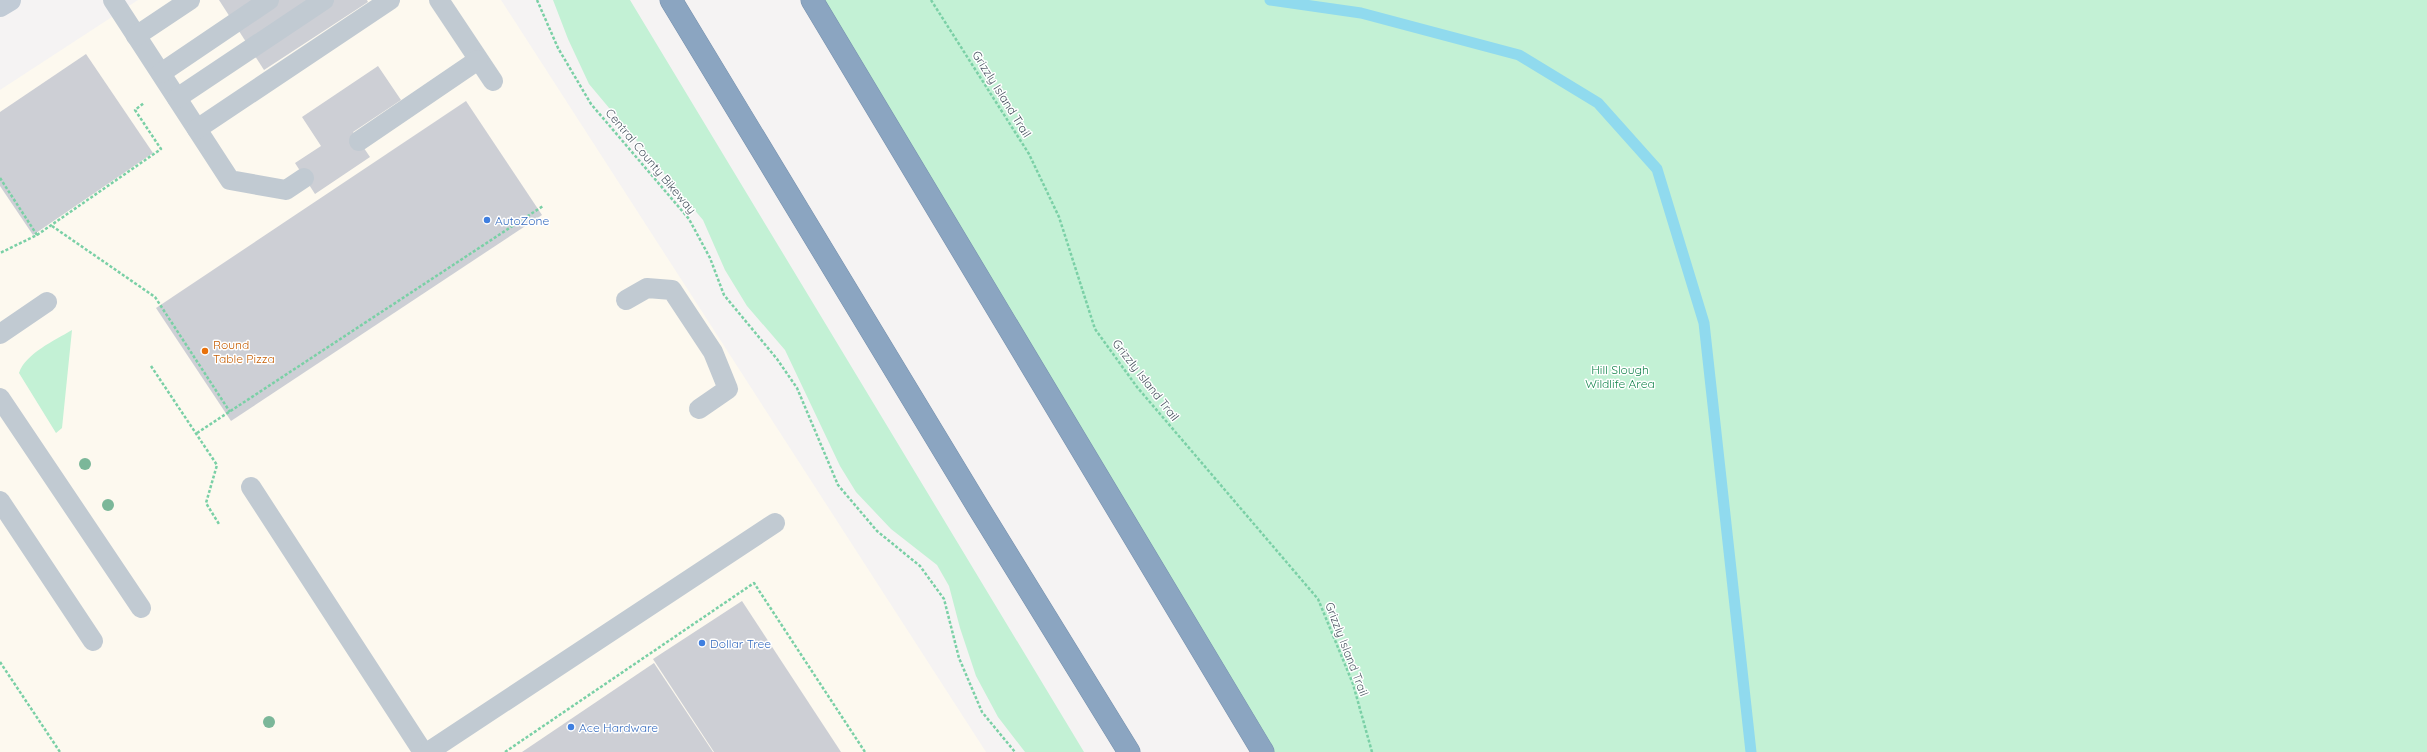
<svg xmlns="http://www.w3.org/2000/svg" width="2427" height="752" font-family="Quicksand,sans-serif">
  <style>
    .commercial { fill: #fdf9ef }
    .green { fill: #c3f1d5 }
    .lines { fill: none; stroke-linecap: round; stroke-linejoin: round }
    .stream { stroke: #90daee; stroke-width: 11 }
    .building { fill: #cdcfd5 }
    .highway-casing { stroke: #7690ad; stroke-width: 23 }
    .path { stroke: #7ad0a6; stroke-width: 2.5; stroke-dasharray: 3 2; stroke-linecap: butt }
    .lane { stroke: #c1cad2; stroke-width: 20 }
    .secondary { stroke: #c1cbd6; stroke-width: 22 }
    .highway { stroke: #8ba5c1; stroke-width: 22 }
    .tree { fill: #7bb799 }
    .shop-dot { fill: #3f7fe0; stroke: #fff; stroke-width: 1.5 }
    .food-dot { fill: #e8710a; stroke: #fff; stroke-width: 1.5 }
    .labels { text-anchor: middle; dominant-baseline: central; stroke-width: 3; stroke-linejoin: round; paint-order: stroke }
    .street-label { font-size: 12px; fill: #4a5661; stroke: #fff }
    .shop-label { font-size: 12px; fill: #366cbe; stroke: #fff; text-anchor: start }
    .food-label { font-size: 12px; fill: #c56008; stroke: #fff; text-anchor: start }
    .park-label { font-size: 12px; fill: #17864f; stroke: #fff }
  </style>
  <rect width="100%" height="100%" fill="#f5f3f3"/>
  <!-- commercial -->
  <path class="commercial" d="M 138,0 L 501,0 L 986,752 L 0,752 L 0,90 Z"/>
  <!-- green -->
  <g class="green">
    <path d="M 553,0 L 630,0 L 1084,752 L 1025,752 L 998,717 L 976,676 L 960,628 L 949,586 L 937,565 L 891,529 L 856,492 L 840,466 L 785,350 L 747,306 L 725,270 L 703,220 L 589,84 L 568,39 Z"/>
    <path d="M 812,0 L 2427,0 L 2427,752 L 1263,752 Z"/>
    <path d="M 72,330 L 62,428 L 56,433 L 19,373 C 26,353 54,341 72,330 Z"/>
  </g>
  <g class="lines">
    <!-- stream -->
    <path class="stream" d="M 1270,0 L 1361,13 L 1519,55 L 1598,103 L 1657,169 L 1704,323 L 1751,752"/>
  </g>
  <!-- building -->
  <g class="building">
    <path d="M 219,0 L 367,0 L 368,2 L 264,70 Z"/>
    <path d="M 86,54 L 153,153 L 33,235 L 0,186 L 0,112 Z"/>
    <path d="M 378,66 L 401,100 L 353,132 L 370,157 L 315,194 L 295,163 L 321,146 L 302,117 Z"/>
    <path d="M 466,101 L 542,215 L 231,421 L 156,308 Z"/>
    <path d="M 742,601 L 841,752 L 714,752 L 653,659 Z"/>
    <path d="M 654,663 L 713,752 L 522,752 Z"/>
  </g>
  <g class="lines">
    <defs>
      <g id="highway">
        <path d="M 671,0 L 978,507 L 1129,752"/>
        <path d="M 812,0 L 1263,752"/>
      </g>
    </defs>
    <!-- highway casing -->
    <use href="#highway" class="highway-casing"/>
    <!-- path -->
    <g class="path">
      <path d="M 537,0 L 558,48 L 591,104 L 689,219 L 710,258 L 724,295 L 777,359 L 797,388 L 838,485 L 877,531 L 920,566 L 944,599 L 959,658 L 982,712 L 1015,752"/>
      <path d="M 931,0 L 1029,154 L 1059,217 L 1095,329 L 1137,387 L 1318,599 L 1353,684 L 1372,752"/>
      <path d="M 0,178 L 37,235 L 0,253"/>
      <path d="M 52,226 L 155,297 L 230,412"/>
      <path d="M 37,235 L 161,149 L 135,110 L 144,103"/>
      <path d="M 151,366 L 217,465 L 206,503 L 219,524"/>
      <path d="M 197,433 L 543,206"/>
      <path d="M 0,662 L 60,752"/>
      <path d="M 505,752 L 754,583 L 865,752"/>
    </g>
    <!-- lane -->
    <g class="lane">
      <path d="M 113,0 L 230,180 L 286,190 L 304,178"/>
      <path d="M 439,0 L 493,81"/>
      <path d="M 136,36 L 190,0"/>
      <path d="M 161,73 L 269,0"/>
      <path d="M 177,98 L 324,0"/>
      <path d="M 197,129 L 390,0"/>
      <path d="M 359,141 L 478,60"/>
      <path d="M 626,300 L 647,288 L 672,290 L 713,352 L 728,389 L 699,409"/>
      <path d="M 0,334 L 47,302"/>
      <path d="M 0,398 L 141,608"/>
      <path d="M 251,487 L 423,752"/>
      <path d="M 0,501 L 93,641"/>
      <path d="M 428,752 L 775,523"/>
    </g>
    <!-- secondary -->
    <path class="secondary" d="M 0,6 L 10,0"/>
    <!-- highway -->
    <use href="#highway" class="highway"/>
  </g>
  <!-- trees -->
  <g class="tree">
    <circle cx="85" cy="464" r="6"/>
    <circle cx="108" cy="505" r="6"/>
    <circle cx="269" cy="722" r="6"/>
  </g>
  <!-- markers -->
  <g class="shop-dot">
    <circle cx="487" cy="220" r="4"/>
    <circle cx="702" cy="643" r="4"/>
    <circle cx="571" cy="727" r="4"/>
  </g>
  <circle class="food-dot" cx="205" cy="351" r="4"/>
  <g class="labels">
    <!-- street labels -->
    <g class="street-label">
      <text transform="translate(1002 94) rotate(58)">Grizzly Island Trail</text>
      <text transform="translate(651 161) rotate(50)">Central County Bikeway</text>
      <text transform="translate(1146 380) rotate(52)">Grizzly Island Trail</text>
      <text transform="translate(1347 649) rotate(69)">Grizzly Island Trail</text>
    </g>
    <!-- shop labels -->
    <g class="shop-label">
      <text x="495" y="220">AutoZone</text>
      <text x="710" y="643">Dollar Tree</text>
      <text x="579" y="727">Ace Hardware</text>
    </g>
    <!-- food labels -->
    <g class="food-label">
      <text x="213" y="344">Round<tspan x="213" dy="14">Table Pizza</tspan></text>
    </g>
    <!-- park labels -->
    <g class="park-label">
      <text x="1620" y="369">Hill Slough<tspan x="1620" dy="14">Wildlife Area</tspan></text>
    </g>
  </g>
</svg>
